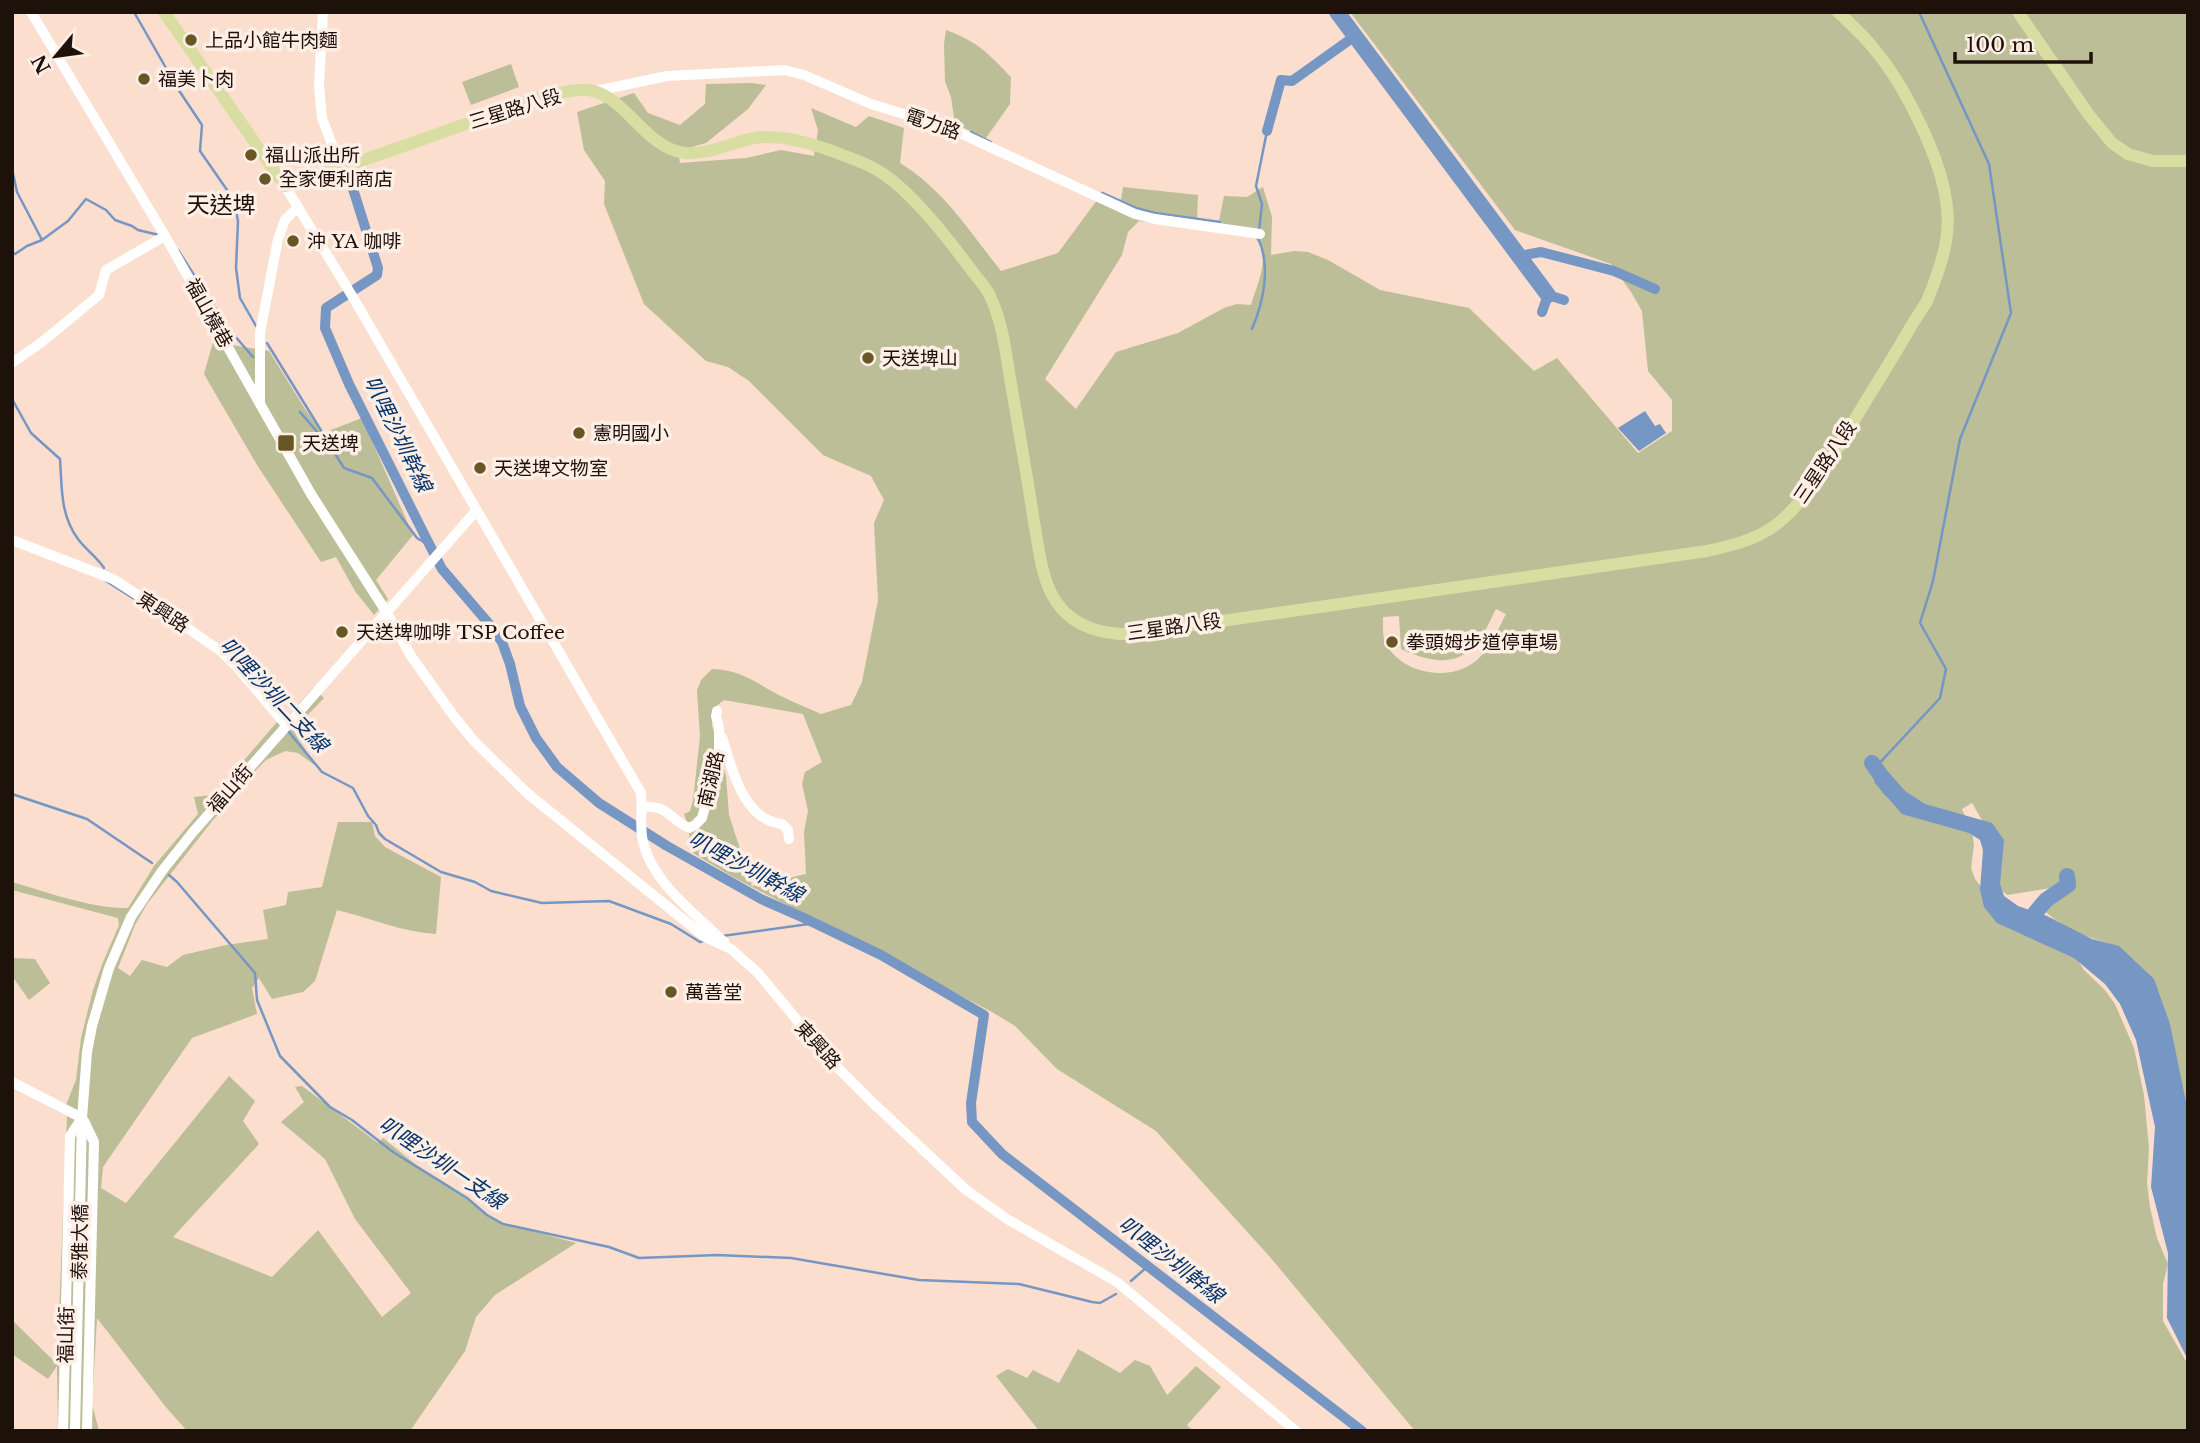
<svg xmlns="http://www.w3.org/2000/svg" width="2200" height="1443" font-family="'Libre Baskerville','Noto Sans TC',serif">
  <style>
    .green { fill: #bbbe96; fill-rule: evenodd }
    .water { fill: #7696c4 }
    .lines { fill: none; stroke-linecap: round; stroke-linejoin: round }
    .stream { stroke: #7696c4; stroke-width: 2.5 }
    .canal { stroke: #7696c4; stroke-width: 10 }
    .river { stroke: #7696c4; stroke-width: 16 }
    .minor { stroke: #fff; stroke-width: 10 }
    .major { stroke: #d8dea1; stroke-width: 12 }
    .poi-dot { fill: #685725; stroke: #fdeee6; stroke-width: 2.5 }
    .labels { text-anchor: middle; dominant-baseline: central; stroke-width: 7; stroke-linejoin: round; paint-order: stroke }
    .poi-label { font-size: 19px; fill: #1d110a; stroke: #fdeee6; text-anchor: start }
    .street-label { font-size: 19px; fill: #1d110a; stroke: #fdeee6 }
    .water-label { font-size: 21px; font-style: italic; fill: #08356c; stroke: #fdeee6 }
    .quarter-label { font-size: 23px; fill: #1d110a; stroke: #fdeee6 }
  </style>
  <rect width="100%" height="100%" fill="#fbdecd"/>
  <!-- green -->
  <g class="green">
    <path d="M 1350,12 L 2188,12 L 2188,1158 L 2116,946 L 2077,933 L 2054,919 L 2034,902 L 2041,897 L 2064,886 L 2007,895 L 1997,887 L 1983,822 L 1972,803 L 1962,809 L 1972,832 L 1974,845 L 1971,868 L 1975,879 L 1994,903 L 2070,948 L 2084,970 L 2105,990 L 2115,1004 L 2134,1048 L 2144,1095 L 2149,1148 L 2147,1183 L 2150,1207 L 2157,1238 L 2168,1264 L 2163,1284 L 2163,1321 L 2188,1365 L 2188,1431 L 1415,1431 L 1270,1257 L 1156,1131 L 1057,1069 L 1015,1026 L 992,1012 L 733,877 L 693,853 C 689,840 689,827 684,814 L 690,811 L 693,800 L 700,737 L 697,690 L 701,680 L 712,669 C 739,670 752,680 775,693 C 790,701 806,707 821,714 L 851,705 L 862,682 L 878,600 L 874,523 L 884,500 L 871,476 L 823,455 L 749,381 L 728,367 L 706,361 L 644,304 L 604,204 L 605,181 L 584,150 L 577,112 L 634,93 L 648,113 L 680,125 L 705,104 L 706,84 L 752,83 L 766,85 L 748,109 L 706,143 L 678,151 L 680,163 L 746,158 L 781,150 L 814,156 L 818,130 L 811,108 L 856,127 L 869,116 L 904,128 L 900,163 C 943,189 970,232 1001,271 L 1058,253 L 1103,192 L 1121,200 L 1123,187 L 1198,195 L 1197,218 L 1219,221 L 1224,196 L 1247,197 L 1263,187 L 1272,217 L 1271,255 L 1294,251 L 1308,252 L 1328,260 L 1380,290 L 1469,308 L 1534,371 L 1557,358 L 1638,453 L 1672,431 L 1672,400 L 1648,371 L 1642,311 L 1631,292 L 1611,264 L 1515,230 ZM 1139,221 L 1255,238 C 1272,256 1257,284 1251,305 L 1237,304 L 1224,308 L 1178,333 L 1116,352 L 1076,409 L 1045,379 L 1122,255 L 1128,232 ZM 1496,609 L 1506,614 C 1498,629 1490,649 1477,660 C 1451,683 1402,674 1386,644 C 1382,636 1383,625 1383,617 L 1399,616 L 1401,649 C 1428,661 1455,669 1477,643 C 1485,634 1490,620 1496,609 ZM 724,700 L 803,714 L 822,762 L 805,772 L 802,784 L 808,811 L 804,832 L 806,874 L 752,886 L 729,815 L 726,776 L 712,725 L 714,708 Z"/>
    <path d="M 946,30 C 978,42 988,53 1011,77 L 1010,104 L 986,138 L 955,124 L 951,97 L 945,81 L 944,44 Z"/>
    <path d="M 511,64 L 519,87 L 471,105 L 462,82 Z"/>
    <path d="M 213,342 L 269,351 L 305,409 L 323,433 L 362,418 L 413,535 L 376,580 L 388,599 L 374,615 L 355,591 L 336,557 L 321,562 L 257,465 L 204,374 Z"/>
    <path d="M 313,688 L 324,698 L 298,725 L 294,732 L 316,766 L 298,753 L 285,751 L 266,760 L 249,777 L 239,793 L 213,820 L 147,904 L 135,925 L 118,968 L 130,976 L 142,960 L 167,967 L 183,955 L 226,945 L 268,939 L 263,910 L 286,905 L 288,892 L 322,887 L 338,822 L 372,822 L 375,836 L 385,847 L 441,877 L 436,934 C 402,932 370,918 337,910 L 315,981 L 303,992 L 272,999 L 259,978 L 252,988 L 257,1014 L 192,1038 L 103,1167 L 101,1188 L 126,1203 L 229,1076 L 255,1101 L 243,1121 L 259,1144 L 173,1237 L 272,1277 L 318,1230 L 382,1317 L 411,1293 L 355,1219 L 325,1159 L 281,1122 L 304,1102 L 295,1087 L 302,1086 L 378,1143 L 383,1138 L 415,1164 L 452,1187 L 481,1211 L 503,1223 L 576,1243 L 495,1295 L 476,1317 L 465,1351 L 410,1431 L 187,1431 L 165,1406 L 97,1318 L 92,1404 L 99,1431 L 58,1431 L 57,1366 L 48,1379 L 12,1354 L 12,1320 L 57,1364 L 67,1116 L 12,1087 L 12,1077 L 66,1105 L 76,1080 L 81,1038 L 93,990 L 103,962 L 119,925 L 118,918 L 12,890 L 12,882 C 47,892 92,909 128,908 L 154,866 L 198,814 L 194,797 L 214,795 L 277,722 L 284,715 L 287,717 Z"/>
    <path d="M 12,958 L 35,959 L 50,983 L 29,1000 L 12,976 Z"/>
    <path d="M 1078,1349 L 1120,1373 L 1135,1360 L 1150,1366 L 1167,1395 L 1196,1366 L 1221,1387 L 1187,1425 L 1193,1431 L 1039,1431 L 996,1376 L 1008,1369 L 1027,1378 L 1033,1370 L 1059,1383 Z"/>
  </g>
  <!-- water -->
  <g class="water">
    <path d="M 1645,411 L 1655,426 L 1660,424 L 1666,433 L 1639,451 L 1618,428 Z"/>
    <path d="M 1884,767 L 1905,791 L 1925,804 L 1992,823 L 2004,840 L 2000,884 L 2004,896 L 2018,906 L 2047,916 L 2092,939 L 2119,946 L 2154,979 L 2170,1024 L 2188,1112 L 2188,1360 L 2167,1318 L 2168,1253 L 2151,1187 L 2155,1127 L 2136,1040 L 2120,1004 L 2105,984 L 2074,958 L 1997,923 L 1984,907 L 1980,890 L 1983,850 L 1980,840 L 1969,833 L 1902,814 L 1874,782 Z"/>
  </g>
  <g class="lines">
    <!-- stream -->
    <g class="stream">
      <path d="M 134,12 L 178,89 L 202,125 L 200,151 L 234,200 L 238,221 L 236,268 L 240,298 L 256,326"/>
      <path d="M 971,132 L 991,142"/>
      <path d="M 12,169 L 17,192 L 42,240 L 68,221 L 86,199 L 106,210 L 115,220 L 132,226 L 138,230 L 159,235"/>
      <path d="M 1102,193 L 1136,208 L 1155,213 L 1220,222"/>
      <path d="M 1259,231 L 1262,204 L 1256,186 L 1267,131"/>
      <path d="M 178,250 L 228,328 L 253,357"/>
      <path d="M 12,252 L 15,254 L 27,246 L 42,240"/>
      <path d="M 1252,329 C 1264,301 1271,265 1258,238"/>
      <path d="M 267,343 L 327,440"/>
      <path d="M 12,399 L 31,433 L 60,459 C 62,487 60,515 78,539 C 86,550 97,557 104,568"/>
      <path d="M 300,412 L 332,449 L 344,468 L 372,478 L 417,538 L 430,546"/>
      <path d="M 106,581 L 183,630"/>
      <path d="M 288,731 L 322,772 L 353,788 L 368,816 L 376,825 L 379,833 L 385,839 L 441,872 L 475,882 L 491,891 L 542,903 L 609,901 L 671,924 L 700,942 L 706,940"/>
      <path d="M 1875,768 L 1940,698 L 1946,669 L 1920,623 L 1933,581 L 1960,439 L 2011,313 L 1989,164 L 1919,12"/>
      <path d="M 12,794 L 87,819 L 152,863"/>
      <path d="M 169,875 L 177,882 L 255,973 L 257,1000 L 280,1056 L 330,1107 L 352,1120 L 393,1152 L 467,1198 L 487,1215 L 503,1224 L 609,1247 L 639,1258 L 717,1255 L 791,1258 L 919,1280 L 1019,1284 L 1092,1302 L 1100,1303 L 1116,1294"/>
      <path d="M 722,936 L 816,923"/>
      <path d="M 1131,1281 L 1147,1267"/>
    </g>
    <!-- canal -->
    <g class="canal">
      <path d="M 1267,131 L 1281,80 L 1292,81 L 1355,36"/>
      <path d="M 353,189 L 378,268 L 377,275 L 326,308 L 325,328 L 349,384 L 424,534 L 442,569 L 490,625 L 502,642 L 510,664 L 520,706 L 536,738 L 557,767 L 599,803 L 667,846 L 761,899 L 804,918 L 881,955 L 984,1015 L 971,1103 L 972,1122 L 1002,1154 L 1362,1431"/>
      <path d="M 1518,256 L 1541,252 L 1614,271 L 1655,289"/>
      <path d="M 1548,295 L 1564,300"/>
      <path d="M 1542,312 L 1548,295"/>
    </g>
    <!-- river -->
    <g class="river">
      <path d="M 1337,12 L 1548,295"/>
      <path d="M 1872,763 L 1890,789"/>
      <path d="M 2031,918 L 2046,900 L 2068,885 L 2067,876"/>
    </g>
    <!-- minor -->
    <g class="minor">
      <path d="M 31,12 L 165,236 L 311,494 L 387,613 L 411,656 L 453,715 L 474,741 L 527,793 L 705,937 L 731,949 L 758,973 L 831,1061 L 872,1102 L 965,1189 L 1007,1219 L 1117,1282 L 1296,1431"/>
      <path d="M 323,12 L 319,85 L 322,118 L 341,168"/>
      <path d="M 596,91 L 667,76 L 785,70 L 804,75 L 871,104 L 949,128 L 1135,214 L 1155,219 L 1260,234"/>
      <path d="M 285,186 L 354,299 L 641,793 C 643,810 639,825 643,842 C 653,884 696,914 725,943"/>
      <path d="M 12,363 L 42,342 L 99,295 L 106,270 L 165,236"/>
      <path d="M 260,403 L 260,333 L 278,239 L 285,220 L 298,207"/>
      <path d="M 12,540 L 113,579 L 173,618 L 222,652 L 237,667 L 286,725"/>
      <path d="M 722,737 C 732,769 743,820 782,824 L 788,830 L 789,839"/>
      <path d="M 642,807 C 668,804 669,819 689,828 L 695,825 L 702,818 L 719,756 L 719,727 L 716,716 L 717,711"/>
      <path d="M 12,1082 L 82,1118"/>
      <path d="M 84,1121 L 94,1142 L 87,1431"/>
      <path d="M 63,1431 L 70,1136 L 82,1118"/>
      <path d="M 75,1431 L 82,1118 L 87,1052 L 92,1026 L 109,968 L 131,917 L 162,871 L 193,832 L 476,511"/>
    </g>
    <!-- major -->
    <g class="major">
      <path d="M 164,12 L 285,186 C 345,167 404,146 463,125 C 499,112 541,93 579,90 C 623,86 641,148 685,153 C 709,155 732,142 755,138 C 779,134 810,143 832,151 C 847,157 864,162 877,170 C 909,188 950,241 972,271 C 978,279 986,287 990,296 C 1003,323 1006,355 1011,384 C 1019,430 1027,476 1034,522 C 1039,548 1041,580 1057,603 C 1074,627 1103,635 1132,634 L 1707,551 C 1735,545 1763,538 1784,518 C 1821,484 1845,434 1872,391 C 1885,370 1898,349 1910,328 C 1915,319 1922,310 1927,301 C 1939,272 1951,239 1947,208 C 1943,161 1905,86 1875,50 C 1864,36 1851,24 1838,12"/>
      <path d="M 2018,12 L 2089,115 L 2112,143 L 2128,154 L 2153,161 L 2188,161"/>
    </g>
  </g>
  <!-- markers -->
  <g class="poi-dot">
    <circle cx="191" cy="40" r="7"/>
    <circle cx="144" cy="79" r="7"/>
    <circle cx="251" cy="155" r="7"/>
    <circle cx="265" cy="179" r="7"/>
    <circle cx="293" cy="241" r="7"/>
    <circle cx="868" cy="358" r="7"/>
    <circle cx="579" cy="433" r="7"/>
    <rect x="277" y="434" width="18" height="18" rx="3.5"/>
    <circle cx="480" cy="468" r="7"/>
    <circle cx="342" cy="632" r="7"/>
    <circle cx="1392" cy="642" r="7"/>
    <circle cx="671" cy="992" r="7"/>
  </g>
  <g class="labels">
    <!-- poi labels -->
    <g class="poi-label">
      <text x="205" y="40">上品小館牛肉麵</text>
      <text x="158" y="79">福美卜肉</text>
      <text x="265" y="155">福山派出所</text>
      <text x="279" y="179">全家便利商店</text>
      <text x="307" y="241">沖 YA 咖啡</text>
      <text x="882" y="358">天送埤山</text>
      <text x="593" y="433">憲明國小</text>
      <text x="302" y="443">天送埤</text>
      <text x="494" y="468">天送埤文物室</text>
      <text x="356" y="632">天送埤咖啡 TSP Coffee</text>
      <text x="1406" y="642">拳頭姆步道停車場</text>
      <text x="685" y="992">萬善堂</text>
    </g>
    <!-- street labels -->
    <g class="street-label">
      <text transform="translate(515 109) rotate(-17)">三星路八段</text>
      <text transform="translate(933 124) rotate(19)">電力路</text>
      <text transform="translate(209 313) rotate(61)">福山橫巷</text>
      <text transform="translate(1825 462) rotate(-56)">三星路八段</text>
      <text transform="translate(163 612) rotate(33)">東興路</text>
      <text transform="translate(1174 627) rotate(-8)">三星路八段</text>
      <text transform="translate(711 779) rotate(-77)">南湖路</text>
      <text transform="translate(230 789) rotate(-49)">福山街</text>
      <text transform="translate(818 1045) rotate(48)">東興路</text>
      <text transform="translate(80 1242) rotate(-89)">泰雅大橋</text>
      <text transform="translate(66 1335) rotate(-89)">福山街</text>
    </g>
    <!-- water labels -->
    <g class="water-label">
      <text transform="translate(398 434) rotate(64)">叭哩沙圳幹線</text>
      <text transform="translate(274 695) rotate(47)">叭哩沙圳二支線</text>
      <text transform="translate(746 867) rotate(28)">叭哩沙圳幹線</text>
      <text transform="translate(442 1163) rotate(34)">叭哩沙圳一支線</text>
      <text transform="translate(1171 1260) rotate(38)">叭哩沙圳幹線</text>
    </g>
    <!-- quarter labels -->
    <g class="quarter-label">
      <text x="221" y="205">天送埤</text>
    </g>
  </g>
  <!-- border -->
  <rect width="2200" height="1443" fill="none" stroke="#1d110a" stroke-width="28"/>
  <!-- north arrow -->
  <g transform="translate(56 56) rotate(241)" stroke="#fdeee6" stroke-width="5" paint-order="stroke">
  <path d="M0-5L12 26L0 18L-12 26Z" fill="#1d110a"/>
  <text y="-10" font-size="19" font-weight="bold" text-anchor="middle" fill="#1d110a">N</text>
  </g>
  <!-- scale -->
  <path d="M1955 52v10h136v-10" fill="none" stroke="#1d110a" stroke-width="3.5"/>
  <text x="1966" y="52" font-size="21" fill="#1d110a" stroke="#fdeee6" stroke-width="5" paint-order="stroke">100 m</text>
</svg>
